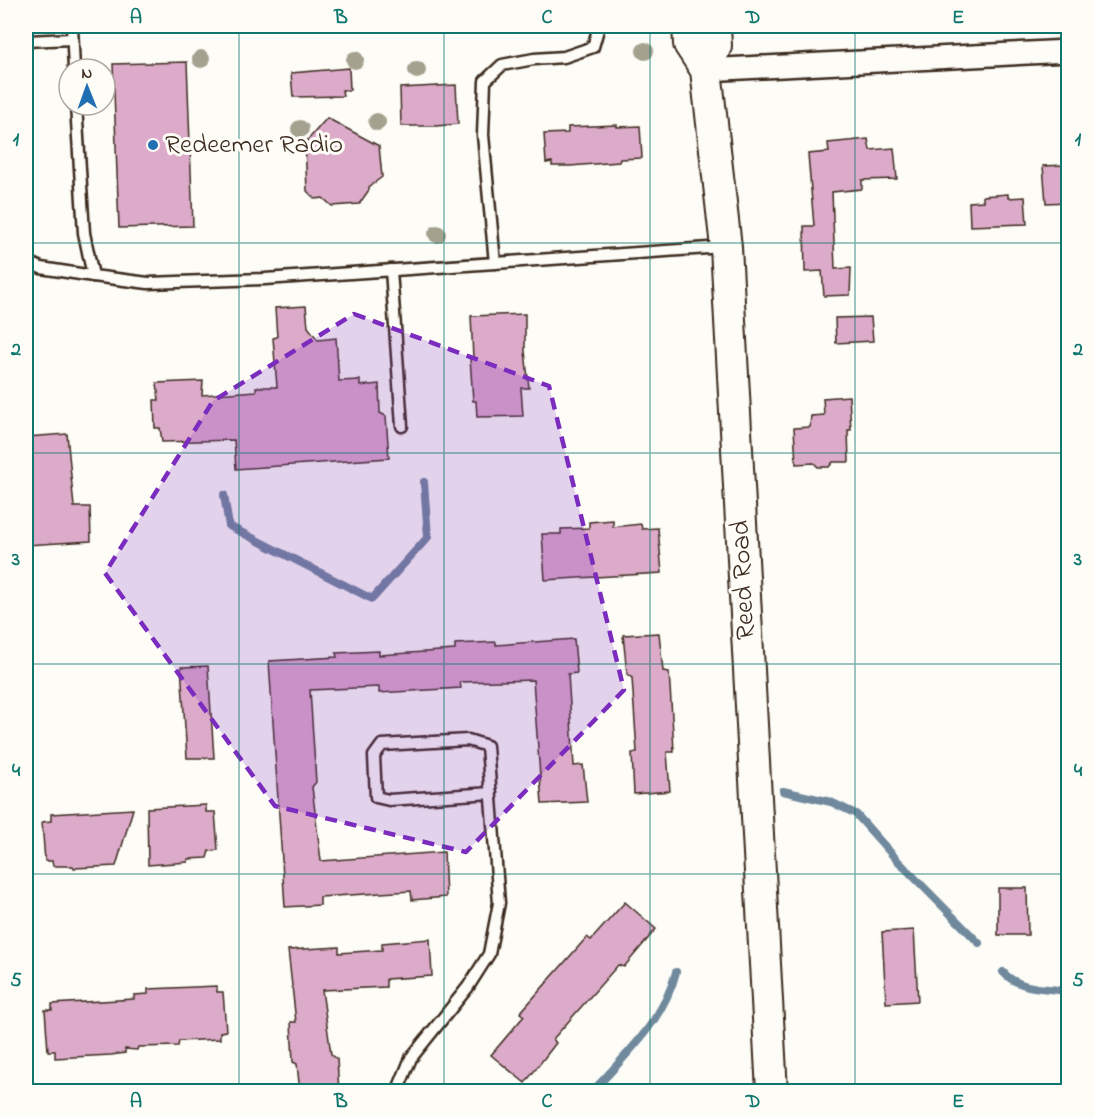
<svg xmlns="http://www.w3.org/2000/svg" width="1094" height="1117" font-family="'Indie Flower',sans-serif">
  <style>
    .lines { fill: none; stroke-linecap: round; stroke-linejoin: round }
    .stream { stroke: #6f899d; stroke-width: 8 }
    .building { fill: #dcabca; stroke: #3b2a1e; stroke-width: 1.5 }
    .service-casing { stroke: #3b2a1e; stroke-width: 15 }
    .minor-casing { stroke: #3b2a1e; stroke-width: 26 }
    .secondary-casing { stroke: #3b2a1e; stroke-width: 34 }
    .service { stroke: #fdfcf7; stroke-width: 10 }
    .minor { stroke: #fdfcf7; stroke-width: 21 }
    .secondary { stroke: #fdfcf7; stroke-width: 30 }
    .tree { fill: #a5a18f }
    .marked { fill: #7b2cbf; fill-opacity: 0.2; stroke: #7b2cbf; stroke-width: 4.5; stroke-dasharray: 12 8; stroke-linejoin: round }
    .grid { fill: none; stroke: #0f766e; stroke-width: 1.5; stroke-opacity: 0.55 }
    .poi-dot { fill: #1f6fb2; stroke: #fdfcf7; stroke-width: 2 }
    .labels { text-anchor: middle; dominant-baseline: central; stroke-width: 6; stroke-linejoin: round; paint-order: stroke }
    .poi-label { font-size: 27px; fill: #3b2a1e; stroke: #fdfcf7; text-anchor: start }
    .street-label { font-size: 27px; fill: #3b2a1e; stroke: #fdfcf7 }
    .neatline { fill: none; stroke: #0f766e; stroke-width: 2 }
    .grid-label { font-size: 20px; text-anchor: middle; font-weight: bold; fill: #0f766e }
  </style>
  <rect width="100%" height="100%" fill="#fdfcf7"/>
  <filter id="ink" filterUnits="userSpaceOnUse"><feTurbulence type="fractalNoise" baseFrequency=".0167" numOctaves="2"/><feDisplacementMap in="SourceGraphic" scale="12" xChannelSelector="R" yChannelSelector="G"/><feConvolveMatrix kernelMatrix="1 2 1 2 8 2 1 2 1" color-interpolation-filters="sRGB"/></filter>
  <g filter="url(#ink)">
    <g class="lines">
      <!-- stream -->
      <g class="stream">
        <path d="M 224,495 L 229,526 L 372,599 L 428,537 L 424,482"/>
        <path d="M 783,791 L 831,802 L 856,814 L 897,860 L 979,943"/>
        <path d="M 1003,972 C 1018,990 1047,988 1068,991"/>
        <path d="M 592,1092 C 625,1056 664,1020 676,972"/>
      </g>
    </g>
    <!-- building -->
    <g class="building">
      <path d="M 187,62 L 193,226 L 119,228 L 113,64 Z"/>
      <path d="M 349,68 L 350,90 L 342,90 L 343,96 L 293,97 L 291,73 Z"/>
      <path d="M 456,85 L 458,124 L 436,126 L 401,126 L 400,88 Z"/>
      <path d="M 327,118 L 379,146 L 382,177 L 369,187 L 369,190 L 359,204 L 332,206 L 323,198 L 315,199 L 307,191 L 305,143 Z"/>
      <path d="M 617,125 L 617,127 L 640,126 L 642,158 L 620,159 L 619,162 L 570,166 L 552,166 L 552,162 L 546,163 L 544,134 L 568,133 L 568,127 Z"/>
      <path d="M 868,139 L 870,150 L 894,148 L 897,179 L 862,180 L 862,189 L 832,192 L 835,269 L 851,268 L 850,295 L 824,296 L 822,271 L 805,272 L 804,226 L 814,226 L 808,154 L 829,152 L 828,143 Z"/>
      <path d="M 1065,165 L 1065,169 L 1068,169 L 1068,202 L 1046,203 L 1043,166 Z"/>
      <path d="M 1008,194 L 1008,198 L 1025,197 L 1027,224 L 970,226 L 969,202 L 983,201 L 983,196 Z"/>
      <path d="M 306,306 L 308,327 L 318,340 L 336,338 L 339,381 L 360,380 L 360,386 L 379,384 L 380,413 L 386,416 L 389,458 L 236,469 L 234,440 L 162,442 L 160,428 L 155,428 L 154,400 L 159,400 L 157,383 L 203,381 L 202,395 L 256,391 L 256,387 L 277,387 L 273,338 L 277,337 L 275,308 Z"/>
      <path d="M 525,314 L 525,351 L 529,388 L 521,388 L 523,416 L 477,417 L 476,401 L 473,401 L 470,358 L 473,358 L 471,316 Z"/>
      <path d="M 871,317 L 873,341 L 836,343 L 835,318 Z"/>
      <path d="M 849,396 L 851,430 L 848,430 L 849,462 L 833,462 L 829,467 L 818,467 L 814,463 L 796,464 L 794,428 L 810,427 L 811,416 L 824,415 L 823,398 Z"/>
      <path d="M 67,434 L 74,507 L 90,507 L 91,541 L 26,545 L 26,437 Z"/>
      <path d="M 613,520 L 613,527 L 641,524 L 642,529 L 658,528 L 662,573 L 545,580 L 542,534 L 561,534 L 561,529 L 589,528 L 589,522 Z"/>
      <path d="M 659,633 L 663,671 L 669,672 L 673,732 L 674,752 L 667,752 L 670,791 L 634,794 L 632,753 L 637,752 L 632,678 L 627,674 L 623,635 Z"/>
      <path d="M 574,639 L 577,673 L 568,674 L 574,766 L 583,765 L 587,802 L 542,804 L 533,680 L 460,682 L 461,688 L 379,693 L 379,687 L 310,690 L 316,782 L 312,787 L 321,861 L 444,852 L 446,897 L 412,900 L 411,891 L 320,897 L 320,905 L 285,907 L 269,661 L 337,657 L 336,653 L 379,651 L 379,655 L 455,650 L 455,644 L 496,642 L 496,645 Z"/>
      <path d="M 208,666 L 214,758 L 187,758 L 181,667 Z"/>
      <path d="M 206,805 L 206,812 L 215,812 L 218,850 L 209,851 L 207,858 L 188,859 L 188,862 L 148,865 L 147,808 Z"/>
      <path d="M 133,809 L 116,866 L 74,868 L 73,866 L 53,866 L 52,861 L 45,861 L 42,822 L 51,821 L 51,814 Z"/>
      <path d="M 998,888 L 1027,888 L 1028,935 L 998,935 Z"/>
      <path d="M 625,902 L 656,929 L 624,967 L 618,965 L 553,1039 L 556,1043 L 525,1083 L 491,1055 L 524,1016 L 520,1013 L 587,937 L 591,940 Z"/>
      <path d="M 914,930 L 918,1001 L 886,1003 L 882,932 Z"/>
      <path d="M 430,939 L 432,976 L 386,979 L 386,987 L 322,990 L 331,1054 L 337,1059 L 339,1092 L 300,1092 L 297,1064 L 293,1062 L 291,1022 L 296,1022 L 288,950 L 339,947 L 339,953 L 382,950 L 382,943 Z"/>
      <path d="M 217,986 L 217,992 L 223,992 L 226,1031 L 220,1032 L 220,1039 L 179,1041 L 178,1046 L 138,1047 L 137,1050 L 125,1049 L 125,1053 L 111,1055 L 55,1058 L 55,1051 L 48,1051 L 45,1010 L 52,1010 L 52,1004 L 134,999 L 134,995 L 148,994 L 148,989 Z"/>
    </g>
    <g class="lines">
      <defs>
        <g id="service">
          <path d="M 72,26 L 74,69"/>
          <path d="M 26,41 L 72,39"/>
          <path d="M 76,105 L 84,233 L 93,276 L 148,283 L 265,279 L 723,247"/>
          <path d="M 26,261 L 41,268 L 93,276"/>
          <path d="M 495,263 L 483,135 L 485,81 L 502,65 L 534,59 L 564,57 L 593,47 L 599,26"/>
          <path d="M 391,270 L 402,426"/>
          <path d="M 397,1092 L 411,1058 L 468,987 L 489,954 L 499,903 L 487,746 L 468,740 L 382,745 L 374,756 L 376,797 L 389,800 L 491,793"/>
        </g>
        <path id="minor" d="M 706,70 L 1068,51"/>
        <g id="secondary">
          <path d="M 688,26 L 689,44 L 706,70 L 726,247 L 772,1092"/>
          <path d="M 706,70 L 716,46 L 715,26"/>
        </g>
      </defs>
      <!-- service casing -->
      <use href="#service" class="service-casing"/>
      <!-- minor casing -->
      <use href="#minor" class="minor-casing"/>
      <!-- secondary casing -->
      <use href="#secondary" class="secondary-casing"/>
      <!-- service -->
      <use href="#service" class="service"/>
      <!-- minor -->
      <use href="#minor" class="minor"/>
      <!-- secondary -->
      <use href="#secondary" class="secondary"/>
    </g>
    <!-- trees -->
    <g class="tree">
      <circle cx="645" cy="51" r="9"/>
      <circle cx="201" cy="59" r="9"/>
      <circle cx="355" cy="60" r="9"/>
      <circle cx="417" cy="70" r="9"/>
      <circle cx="377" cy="122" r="9"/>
      <circle cx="300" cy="129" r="9"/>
      <circle cx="437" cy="234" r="9"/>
    </g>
  </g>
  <!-- marked area -->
  <path class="marked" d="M 354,314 L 549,386 L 624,690 L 466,852 L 275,806 L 105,573 L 213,401 Z"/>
  <!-- grid -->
  <path class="grid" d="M 239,26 L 239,1092M 444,26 L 444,1092M 650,26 L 650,1092M 855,26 L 855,1092M 26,243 L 1068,243M 26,453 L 1068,453M 26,664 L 1068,664M 26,874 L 1068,874"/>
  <!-- markers -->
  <circle class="poi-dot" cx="153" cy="145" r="6"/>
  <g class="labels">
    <!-- poi labels -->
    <g class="poi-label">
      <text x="165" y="145">Redeemer Radio</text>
    </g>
    <!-- street labels -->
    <g class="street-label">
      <text transform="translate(744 580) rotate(-93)">Reed Road</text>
    </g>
  </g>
  <!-- margin -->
  <rect width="1094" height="1117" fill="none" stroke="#fdfcf7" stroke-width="66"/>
  <!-- north arrow -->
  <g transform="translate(87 87) rotate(359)"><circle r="28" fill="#fdfcf7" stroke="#afa8a0" stroke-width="1.5"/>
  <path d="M0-4.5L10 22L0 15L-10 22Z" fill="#1f6fb2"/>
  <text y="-9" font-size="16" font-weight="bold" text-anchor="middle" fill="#3b2a1e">N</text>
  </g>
  <rect x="33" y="33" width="1028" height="1051" class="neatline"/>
  <g class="grid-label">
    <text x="136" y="23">A</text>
    <text x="341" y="23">B</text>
    <text x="547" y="23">C</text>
    <text x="753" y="23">D</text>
    <text x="958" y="23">E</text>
    <text x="16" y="145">1</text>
    <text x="1078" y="145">1</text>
    <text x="16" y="355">2</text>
    <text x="1078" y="355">2</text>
    <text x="16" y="565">3</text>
    <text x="1078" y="565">3</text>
    <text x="16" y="776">4</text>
    <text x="1078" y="776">4</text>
    <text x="16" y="986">5</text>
    <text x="1078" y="986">5</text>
    <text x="136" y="1107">A</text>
    <text x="341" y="1107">B</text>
    <text x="547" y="1107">C</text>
    <text x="753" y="1107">D</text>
    <text x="958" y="1107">E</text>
  </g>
</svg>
